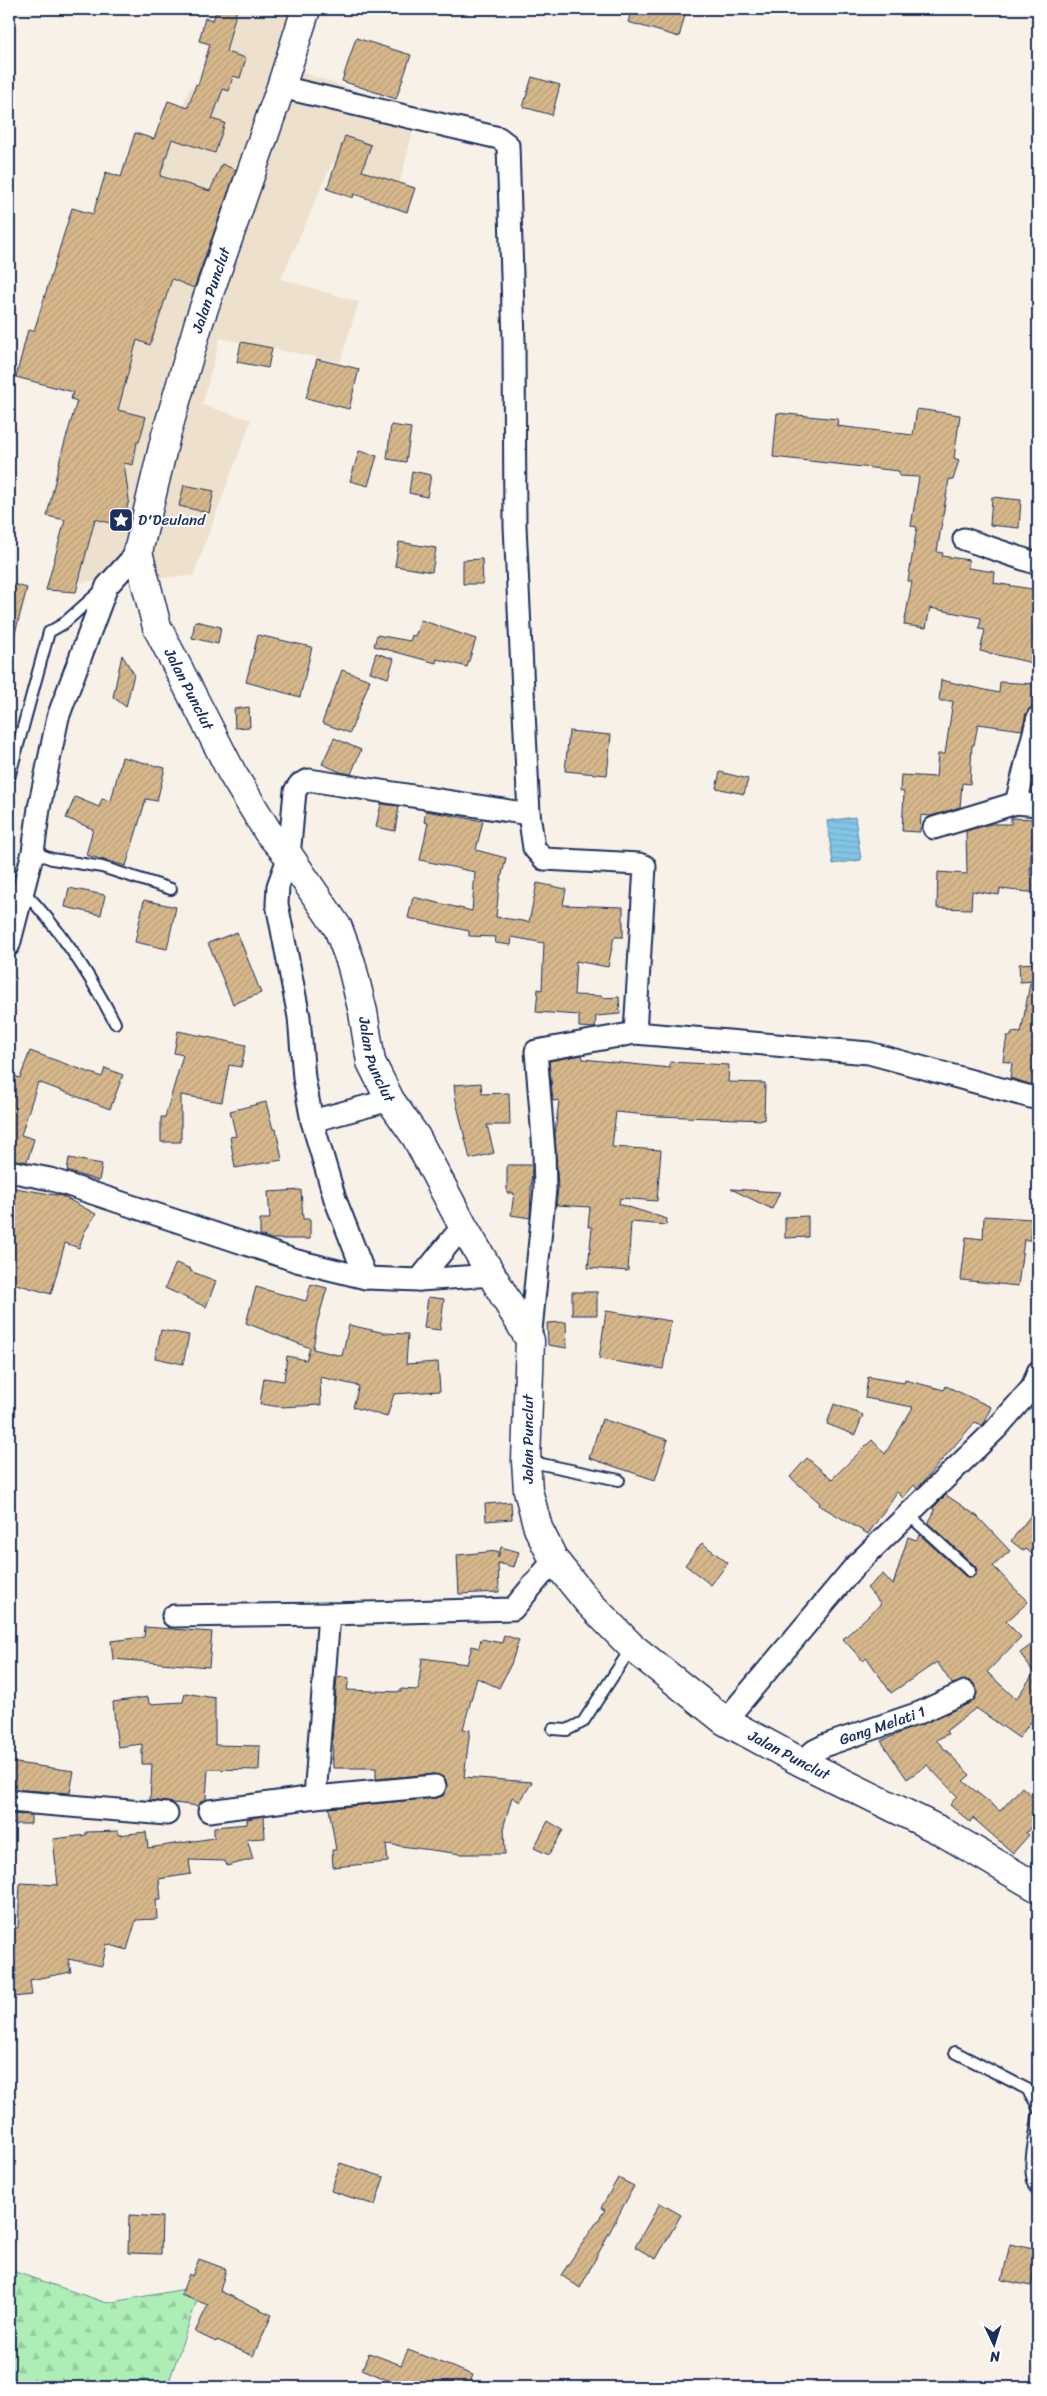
<svg xmlns="http://www.w3.org/2000/svg" width="1047" height="2396" font-family="Sriracha,sans-serif">
  <style>
    .built { fill: #ede0cc }
    .forest { fill: url(#forest-firs); stroke: #648e8a }
    .water { fill: url(#water-rules); stroke: #598aae }
    .building { fill: url(#building-hatch); stroke: #1b2f5e }
    .lines { fill: none; stroke-linecap: round; stroke-linejoin: round }
    .service-casing { stroke: #1b2f5e; stroke-width: 14 }
    .minor-casing { stroke: #1b2f5e; stroke-width: 25 }
    .secondary-casing { stroke: #1b2f5e; stroke-width: 31 }
    .service { stroke: #fff; stroke-width: 10 }
    .minor { stroke: #fff; stroke-width: 21 }
    .secondary { stroke: #fff; stroke-width: 28 }
    .labels { text-anchor: middle; dominant-baseline: central; stroke-width: 4; stroke-linejoin: round; paint-order: stroke }
    .street-label { font-size: 15px; fill: #1b2f5e; stroke: #fff }
    .poi-label { font-size: 15px; fill: #1b2f5e; stroke: #fff; text-anchor: start }
  </style>
  <defs>
    <pattern id="forest-firs" width="22" height="20" patternUnits="userSpaceOnUse" patternTransform="scale(1.25)"><rect width="22" height="20" fill="#aeeeb6"/><path d="M5 1l3.5 6h-7zM16 11l3.5 6h-7z" fill="#95cc9f"/></pattern>
    <pattern id="water-rules" width="6" height="5" patternUnits="userSpaceOnUse" patternTransform="scale(1.25)"><rect width="6" height="5" fill="#82c6e3"/><path d="M0 2.5h6" fill="none" stroke="#70aac5"/></pattern>
    <pattern id="building-hatch" width="6" height="6" patternUnits="userSpaceOnUse" patternTransform="scale(1.25)"><rect width="6" height="6" fill="#d7b88b"/><path d="M-1 1l2-2M0 6l6-6M5 7l2-2" fill="none" stroke="#b89e7a"/></pattern>
  </defs>
  <rect width="100%" height="100%" fill="#f7f1e8"/>
  <filter id="ink" filterUnits="userSpaceOnUse"><feTurbulence type="fractalNoise" baseFrequency=".02" numOctaves="2"/><feDisplacementMap in="SourceGraphic" scale="10" xChannelSelector="R" yChannelSelector="G"/><feConvolveMatrix kernelMatrix="1 2 1 2 8 2 1 2 1" color-interpolation-filters="sRGB"/></filter>
  <g filter="url(#ink)">
    <!-- built -->
    <path class="built" d="M 238,9 L 323,9 L 301,72 L 418,111 L 398,190 L 332,163 L 281,279 L 359,302 L 340,362 L 220,338 L 202,405 L 251,420 L 193,576 L 80,582 L 160,160 L 190,88 L 218,87 Z"/>
    <!-- forest -->
    <path class="forest" d="M 9,2270 L 107,2303 L 202,2286 L 167,2387 L 9,2387 Z"/>
    <!-- water -->
    <path class="water" d="M 855,817 L 861,860 L 833,864 L 827,821 Z"/>
    <!-- building -->
    <g class="building">
      <path d="M 217,9 L 237,9 L 226,52 L 246,58 L 240,78 L 233,76 L 229,91 L 223,89 L 212,119 L 225,123 L 215,153 L 172,139 L 160,176 L 210,191 L 222,164 L 236,170 L 194,288 L 172,279 L 150,345 L 137,340 L 118,410 L 146,417 L 139,442 L 137,442 L 133,465 L 124,463 L 129,500 L 122,526 L 95,519 L 76,592 L 46,590 L 65,520 L 47,516 L 61,455 L 77,401 L 71,399 L 73,392 L 16,377 L 28,330 L 34,331 L 72,208 L 93,214 L 106,172 L 121,177 L 135,133 L 154,139 L 168,101 L 188,108 L 196,84 L 198,85 L 210,44 L 199,41 L 205,18 L 213,20 Z"/>
      <path d="M 632,9 L 663,9 L 685,15 L 679,37 L 628,22 Z"/>
      <path d="M 356,38 L 411,55 L 396,99 L 342,81 Z"/>
      <path d="M 532,77 L 560,85 L 552,115 L 523,107 Z"/>
      <path d="M 345,136 L 371,145 L 362,171 L 415,188 L 407,212 L 354,194 L 353,198 L 327,189 Z"/>
      <path d="M 241,342 L 272,348 L 268,368 L 237,362 Z"/>
      <path d="M 317,359 L 359,369 L 349,409 L 306,398 Z"/>
      <path d="M 917,409 L 960,415 L 954,458 L 959,460 L 953,480 L 949,479 L 937,552 L 943,553 L 942,556 L 969,560 L 968,568 L 995,572 L 994,583 L 1038,590 L 1037,664 L 980,651 L 985,630 L 979,629 L 981,618 L 930,608 L 926,628 L 904,625 L 912,582 L 908,581 L 917,527 L 911,526 L 919,477 L 899,476 L 899,471 L 773,457 L 777,413 L 838,419 L 837,426 L 913,435 Z"/>
      <path d="M 391,425 L 411,428 L 406,462 L 387,459 Z"/>
      <path d="M 359,451 L 377,456 L 368,486 L 350,481 Z"/>
      <path d="M 412,471 L 431,475 L 427,497 L 409,493 Z"/>
      <path d="M 184,485 L 214,491 L 209,513 L 179,506 Z"/>
      <path d="M 992,497 L 1021,500 L 1019,528 L 990,525 Z"/>
      <path d="M 399,542 L 436,548 L 432,572 L 395,566 Z"/>
      <path d="M 482,559 L 483,584 L 463,584 L 463,560 Z"/>
      <path d="M 9,583 L 27,588 L 14,637 L 9,636 Z"/>
      <path d="M 421,620 L 476,639 L 467,667 L 437,659 L 436,663 L 374,646 L 377,635 L 410,641 L 412,635 L 415,636 Z"/>
      <path d="M 195,621 L 221,627 L 218,644 L 192,638 Z"/>
      <path d="M 258,635 L 312,647 L 300,697 L 246,682 Z"/>
      <path d="M 376,653 L 394,659 L 388,678 L 370,672 Z"/>
      <path d="M 122,655 L 134,674 L 126,707 L 113,697 Z"/>
      <path d="M 342,670 L 370,680 L 350,733 L 322,723 Z"/>
      <path d="M 941,680 L 999,693 L 1000,682 L 1035,684 L 1032,707 L 1026,713 L 1022,730 L 978,724 L 974,745 L 972,745 L 970,784 L 962,783 L 960,807 L 931,816 L 921,815 L 920,832 L 902,831 L 904,792 L 900,791 L 901,775 L 936,777 L 938,754 L 945,754 L 953,701 L 939,701 Z"/>
      <path d="M 249,707 L 250,727 L 235,728 L 234,709 Z"/>
      <path d="M 569,731 L 611,735 L 607,775 L 565,771 Z"/>
      <path d="M 334,738 L 361,750 L 351,774 L 340,772 L 322,764 Z"/>
      <path d="M 122,757 L 165,768 L 157,801 L 146,799 L 126,866 L 86,855 L 93,829 L 66,818 L 75,797 L 99,807 L 102,799 L 111,801 Z"/>
      <path d="M 720,772 L 748,779 L 744,794 L 716,788 Z"/>
      <path d="M 381,804 L 399,806 L 395,831 L 376,827 Z"/>
      <path d="M 426,811 L 483,821 L 476,850 L 506,858 L 499,887 L 496,917 L 529,922 L 537,883 L 566,889 L 563,905 L 623,907 L 623,937 L 614,937 L 608,967 L 576,961 L 574,995 L 602,996 L 602,998 L 619,997 L 620,1014 L 596,1016 L 595,1028 L 579,1027 L 579,1015 L 536,1012 L 538,989 L 542,990 L 544,943 L 512,937 L 511,945 L 495,943 L 496,937 L 469,936 L 469,931 L 408,918 L 413,897 L 472,911 L 475,872 L 420,860 L 428,823 L 424,822 Z"/>
      <path d="M 1011,818 L 1033,819 L 1030,875 L 1038,876 L 1038,893 L 1000,889 L 999,895 L 972,891 L 971,909 L 937,908 L 938,872 L 967,874 L 966,831 L 990,824 L 1011,824 Z"/>
      <path d="M 69,888 L 105,895 L 101,915 L 65,907 Z"/>
      <path d="M 144,900 L 176,907 L 167,949 L 135,942 Z"/>
      <path d="M 237,932 L 261,993 L 233,1004 L 208,943 Z"/>
      <path d="M 1035,963 L 1036,981 L 1020,982 L 1019,964 Z"/>
      <path d="M 1030,983 L 1038,984 L 1038,1049 L 1034,1072 L 1038,1072 L 1037,1086 L 1010,1078 L 1012,1063 L 1003,1061 L 1007,1036 L 1011,1036 L 1012,1032 L 1021,1033 Z"/>
      <path d="M 178,1031 L 246,1045 L 241,1067 L 229,1065 L 222,1102 L 181,1095 L 181,1142 L 161,1142 L 161,1117 L 165,1117 L 183,1055 L 174,1053 Z"/>
      <path d="M 30,1051 L 102,1077 L 105,1068 L 123,1075 L 110,1109 L 38,1082 L 21,1135 L 34,1139 L 27,1162 L 9,1159 L 9,1074 L 20,1078 Z"/>
      <path d="M 582,1055 L 583,1059 L 670,1068 L 670,1062 L 729,1065 L 728,1082 L 765,1083 L 764,1120 L 658,1116 L 616,1112 L 612,1147 L 661,1150 L 657,1201 L 620,1198 L 619,1204 L 667,1219 L 666,1225 L 631,1222 L 628,1271 L 588,1268 L 592,1227 L 588,1227 L 590,1207 L 556,1205 L 558,1189 L 555,1133 L 559,1100 L 553,1101 L 549,1061 Z"/>
      <path d="M 481,1083 L 482,1094 L 509,1093 L 510,1125 L 487,1125 L 494,1153 L 470,1159 L 456,1101 L 454,1085 Z"/>
      <path d="M 266,1102 L 273,1129 L 276,1129 L 282,1160 L 235,1168 L 230,1137 L 236,1136 L 230,1111 Z"/>
      <path d="M 69,1158 L 102,1164 L 99,1181 L 67,1171 Z"/>
      <path d="M 507,1165 L 532,1165 L 530,1218 L 511,1215 L 514,1193 L 507,1193 Z"/>
      <path d="M 9,1187 L 62,1196 L 96,1214 L 84,1233 L 79,1248 L 65,1243 L 51,1294 L 9,1282 L 9,1234 L 15,1206 L 9,1206 Z"/>
      <path d="M 731,1189 L 780,1192 L 772,1209 Z"/>
      <path d="M 301,1190 L 303,1219 L 310,1219 L 310,1239 L 271,1239 L 260,1235 L 260,1219 L 270,1219 L 268,1192 Z"/>
      <path d="M 808,1216 L 808,1237 L 785,1238 L 785,1217 Z"/>
      <path d="M 984,1216 L 1032,1219 L 1030,1240 L 1024,1240 L 1018,1286 L 961,1280 L 966,1237 L 983,1239 Z"/>
      <path d="M 176,1263 L 191,1269 L 190,1271 L 216,1281 L 206,1307 L 165,1288 Z"/>
      <path d="M 311,1284 L 327,1288 L 317,1323 L 313,1349 L 342,1356 L 349,1325 L 385,1333 L 408,1334 L 406,1364 L 438,1362 L 440,1391 L 394,1394 L 387,1417 L 353,1407 L 359,1386 L 320,1377 L 321,1405 L 281,1407 L 260,1404 L 264,1378 L 284,1381 L 287,1356 L 306,1360 L 310,1348 L 246,1323 L 256,1287 L 306,1301 Z"/>
      <rect x="572" y="1292" width="25" height="23"/>
      <path d="M 428,1297 L 444,1299 L 440,1330 L 424,1328 Z"/>
      <path d="M 606,1311 L 671,1321 L 663,1369 L 599,1359 Z"/>
      <path d="M 566,1322 L 567,1348 L 548,1345 L 547,1323 Z"/>
      <path d="M 161,1330 L 189,1335 L 183,1364 L 155,1358 Z"/>
      <path d="M 868,1377 L 904,1383 L 905,1380 L 944,1390 L 946,1386 L 991,1407 L 984,1424 L 982,1425 L 975,1422 L 917,1489 L 914,1485 L 903,1498 L 897,1492 L 868,1534 L 819,1505 L 820,1503 L 790,1477 L 807,1458 L 832,1479 L 872,1440 L 885,1454 L 913,1407 L 865,1398 Z"/>
      <path d="M 834,1404 L 863,1415 L 855,1435 L 827,1424 Z"/>
      <path d="M 602,1419 L 668,1440 L 655,1480 L 589,1458 Z"/>
      <path d="M 946,1495 L 977,1516 L 1010,1551 L 993,1566 L 1028,1602 L 1006,1622 L 1021,1637 L 987,1672 L 1016,1699 L 1034,1673 L 1020,1653 L 1038,1640 L 1038,1712 L 1019,1738 L 976,1708 L 946,1731 L 948,1734 L 936,1740 L 970,1775 L 963,1781 L 1000,1811 L 1022,1787 L 1038,1801 L 1038,1819 L 1026,1833 L 1029,1835 L 1013,1853 L 973,1818 L 970,1822 L 950,1805 L 957,1796 L 927,1765 L 907,1779 L 881,1741 L 970,1703 L 977,1694 L 976,1686 L 966,1680 L 952,1684 L 937,1662 L 891,1693 L 867,1658 L 863,1661 L 843,1639 L 881,1604 L 867,1588 L 883,1574 L 893,1585 L 908,1537 L 916,1540 L 920,1535 L 965,1576 L 972,1578 L 975,1575 L 977,1569 L 975,1566 L 928,1523 L 935,1511 L 933,1508 Z"/>
      <path d="M 511,1502 L 512,1519 L 486,1521 L 485,1504 Z"/>
      <path d="M 1038,1506 L 1038,1559 L 1026,1549 L 1024,1551 L 1011,1541 Z"/>
      <path d="M 702,1543 L 728,1563 L 711,1585 L 685,1565 Z"/>
      <path d="M 501,1547 L 519,1552 L 514,1567 L 498,1563 L 499,1592 L 459,1594 L 457,1555 L 498,1551 L 498,1558 Z"/>
      <path d="M 145,1627 L 212,1632 L 209,1667 L 113,1659 L 111,1641 L 144,1637 Z"/>
      <path d="M 504,1635 L 519,1640 L 511,1664 L 499,1688 L 477,1678 L 463,1729 L 470,1730 L 464,1777 L 532,1782 L 520,1802 L 512,1797 L 504,1825 L 505,1854 L 461,1854 L 386,1844 L 388,1862 L 333,1867 L 332,1850 L 336,1850 L 329,1808 L 436,1798 L 443,1796 L 447,1785 L 445,1778 L 434,1774 L 376,1779 L 376,1768 L 333,1768 L 332,1740 L 337,1676 L 349,1678 L 347,1690 L 401,1692 L 401,1689 L 418,1690 L 422,1658 L 467,1664 L 472,1646 L 479,1648 L 481,1639 L 502,1643 Z"/>
      <path d="M 185,1693 L 215,1698 L 215,1745 L 260,1746 L 259,1770 L 208,1769 L 206,1799 L 198,1806 L 150,1800 L 152,1764 L 142,1764 L 142,1744 L 118,1747 L 116,1732 L 113,1702 L 148,1697 L 149,1704 L 183,1702 Z"/>
      <path d="M 9,1762 L 74,1771 L 70,1793 L 9,1789 Z"/>
      <path d="M 9,1814 L 31,1815 L 31,1824 L 9,1824 Z"/>
      <path d="M 264,1816 L 265,1838 L 247,1839 L 253,1859 L 227,1866 L 225,1861 L 189,1860 L 191,1874 L 159,1879 L 161,1899 L 156,1899 L 157,1919 L 136,1920 L 127,1950 L 107,1944 L 102,1966 L 68,1959 L 71,1972 L 30,1980 L 32,1995 L 13,1997 L 9,1967 L 9,1927 L 18,1928 L 20,1883 L 58,1885 L 53,1839 L 86,1835 L 86,1832 L 118,1831 L 118,1835 L 146,1832 L 148,1848 L 214,1838 L 214,1827 L 247,1824 L 247,1819 Z"/>
      <path d="M 548,1821 L 563,1830 L 549,1855 L 534,1848 Z"/>
      <path d="M 340,2163 L 384,2177 L 375,2205 L 331,2191 Z"/>
      <path d="M 618,2178 L 634,2186 L 580,2288 L 561,2275 L 605,2210 L 601,2208 Z"/>
      <path d="M 660,2203 L 681,2215 L 656,2259 L 635,2247 Z"/>
      <path d="M 129,2215 L 162,2217 L 161,2254 L 128,2253 Z"/>
      <path d="M 1010,2244 L 1038,2250 L 1031,2286 L 1002,2280 Z"/>
      <path d="M 199,2259 L 226,2269 L 220,2291 L 272,2315 L 253,2356 L 217,2340 L 216,2342 L 195,2332 L 208,2305 L 181,2295 L 189,2274 L 192,2276 Z"/>
      <path d="M 408,2350 L 473,2375 L 468,2387 L 404,2387 L 362,2369 L 369,2353 L 401,2365 Z"/>
    </g>
    <g class="lines">
      <defs>
        <g id="service">
          <path d="M 9,778 L 49,632 L 63,624 L 99,592"/>
          <path d="M 33,852 L 52,859 L 102,867 L 171,889"/>
          <path d="M 24,892 C 62,931 90,975 115,1023"/>
          <path d="M 527,1461 L 619,1480"/>
          <path d="M 909,1515 L 970,1571"/>
          <path d="M 553,1729 L 567,1730 L 583,1722 L 632,1647"/>
          <path d="M 955,2052 L 1027,2089 L 1038,2106"/>
          <path d="M 1038,2117 C 1036,2138 1024,2173 1038,2191"/>
        </g>
        <g id="minor">
          <path d="M 281,87 L 499,138 L 508,145 L 514,342 L 515,526 L 529,814 L 534,848 L 544,859 L 639,864 L 645,866 L 635,1033"/>
          <path d="M 964,539 L 1038,564"/>
          <path d="M 1016,803 L 1038,805"/>
          <path d="M 934,828 L 1016,803 L 1038,717"/>
          <path d="M 9,945 L 33,852 L 39,808 L 58,717 L 107,586 L 138,552"/>
          <path d="M 312,1121 L 390,1100"/>
          <path d="M 9,1171 L 50,1179 L 297,1261 L 366,1278 L 419,1280 L 493,1275"/>
          <path d="M 366,1278 L 335,1199 L 312,1121 L 304,1078 L 299,1017 L 277,904 L 278,886 L 289,856 L 295,791 L 300,784 L 309,780 L 529,814"/>
          <path d="M 419,1280 L 463,1226"/>
          <path d="M 530,1340 L 545,1189 L 544,1151 L 536,1051 L 635,1033 L 869,1053 L 1038,1099"/>
          <path d="M 173,1616 L 329,1614"/>
          <path d="M 725,1721 L 856,1565 L 996,1429 L 1032,1388 L 1038,1372"/>
          <path id="s1" d="M 801,1762 L 814,1751 L 826,1745 L 919,1713 L 965,1692"/>
          <path d="M 315,1797 L 329,1614 L 513,1609 L 554,1560"/>
          <path d="M 9,1801 L 167,1814"/>
          <path d="M 209,1811 L 315,1797 L 435,1786"/>
        </g>
        <g id="secondary">
          <path id="s2" d="M 306,9 L 281,87 L 199,322 L 166,435 L 138,552 L 157,627 L 232,773 L 268,832 L 289,856 L 338,928 L 351,963 L 363,1012 L 371,1062 L 390,1100 L 416,1137 L 463,1226 L 530,1340 L 526,1461 L 528,1490 L 538,1528 L 554,1560 L 588,1602 L 632,1647 L 725,1721 L 801,1762 L 941,1831 L 1038,1888"/>
        </g>
      </defs>
      <!-- service casing -->
      <use href="#service" class="service-casing"/>
      <!-- minor casing -->
      <use href="#minor" class="minor-casing"/>
      <!-- secondary casing -->
      <use href="#secondary" class="secondary-casing"/>
      <!-- service -->
      <use href="#service" class="service"/>
      <!-- minor -->
      <use href="#minor" class="minor"/>
      <!-- secondary -->
      <use href="#secondary" class="secondary"/>
    </g>
  </g>
  <!-- icons -->
  <defs>
    <symbol id="sight-square" viewBox="-11 -11 22 22"><rect x="-9" y="-9" width="18" height="18" rx="4" fill="#1b2f5e" stroke="#fff"/><path d="M0-6L1.8-2.2L6-1.7L2.9 1.2L3.7 5.4L0 3.3L-3.7 5.4L-2.9 1.2L-6-1.7L-1.8-2.2Z" fill="#fff"/></symbol>
  </defs>
  <g fill-rule="evenodd">
    <use href="#sight-square" x="107" y="506" width="28" height="28"/>
  </g>
  <g class="labels">
    <!-- street labels -->
    <g class="street-label">
      <text transform="translate(211 290) rotate(-71)">Jalan Punclut</text>
      <text stroke="none"><textPath href="#s2" startOffset="716">Jalan Punclut</textPath></text>
      <text stroke="none"><textPath href="#s2" startOffset="1136">Jalan Punclut</textPath></text>
      <text transform="translate(528 1439) rotate(-90)">Jalan Punclut</text>
      <text stroke="none"><textPath href="#s1" startOffset="90">Gang Melati 1</textPath></text>
      <text stroke="none"><textPath href="#s2" startOffset="1991">Jalan Punclut</textPath></text>
    </g>
    <!-- poi labels -->
    <g class="poi-label">
      <text x="138" y="520">D'Deuland</text>
    </g>
  </g>
  <!-- margin -->
  <rect width="1047" height="2396" fill="none" stroke="#fff" stroke-width="30"/>
  <rect x="15" y="15" width="1017" height="2366" fill="none" stroke="#1b2f5e" stroke-width="2" filter="url(#ink)"/>
  <!-- north arrow -->
  <g transform="translate(994 2344) rotate(176)" stroke="#ffffff" stroke-width="4" paint-order="stroke">
  <path d="M0-4L9 19L0 12L-9 19Z" fill="#1b2f5e"/>
  <text y="-8" font-size="14" font-weight="bold" text-anchor="middle" fill="#1b2f5e">N</text>
  </g>
</svg>
